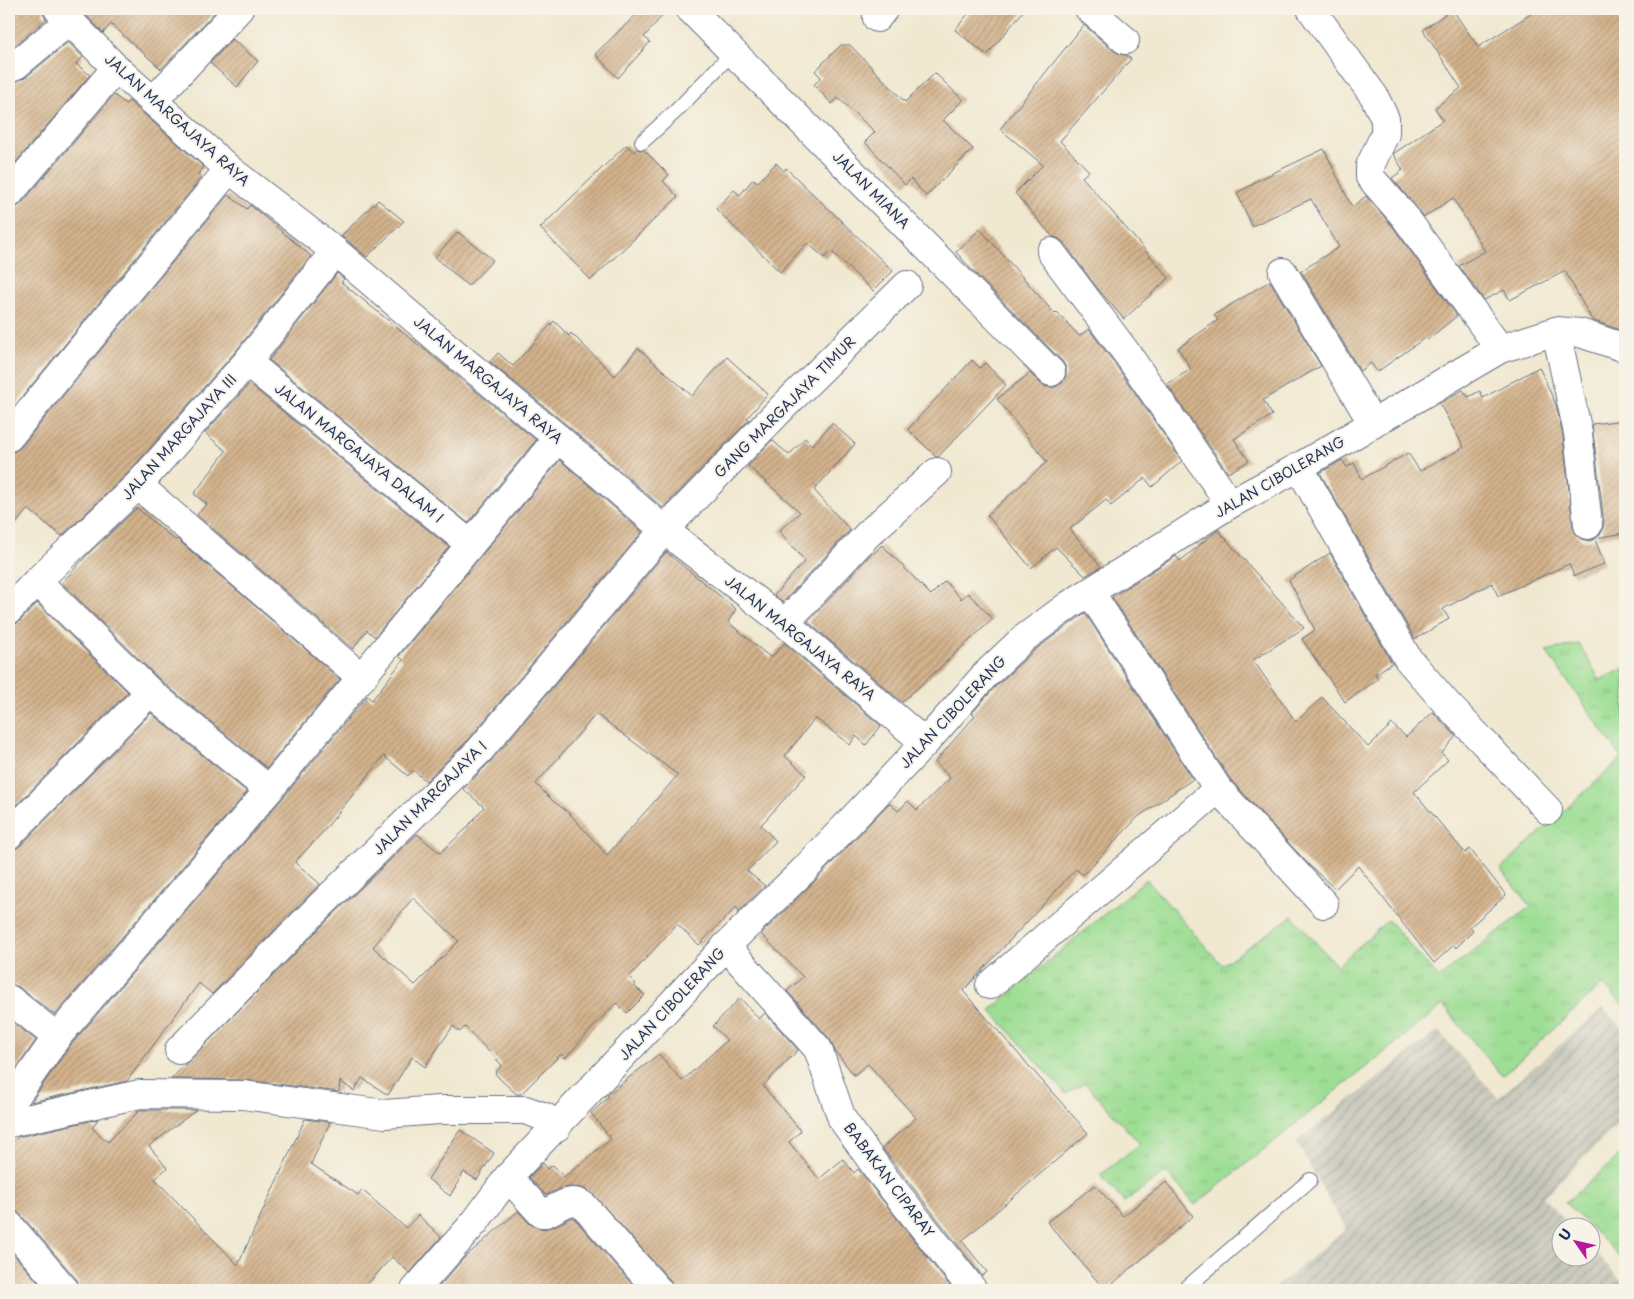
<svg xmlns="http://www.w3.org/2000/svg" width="1634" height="1299" font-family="'Playpen Sans',sans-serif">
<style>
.industrial{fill:url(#industrial-furrows)}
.grass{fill:url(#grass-tufts);stroke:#5c8679}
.building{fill:url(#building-hatch);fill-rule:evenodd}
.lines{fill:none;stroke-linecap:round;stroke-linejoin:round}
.lane-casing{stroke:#667086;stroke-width:16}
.street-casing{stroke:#667086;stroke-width:30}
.secondary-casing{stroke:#667086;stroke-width:30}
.lane{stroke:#fff;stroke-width:14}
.street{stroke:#fff;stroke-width:28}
.secondary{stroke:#fff;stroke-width:28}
.labels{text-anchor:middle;stroke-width:4;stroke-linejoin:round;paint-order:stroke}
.street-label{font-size:14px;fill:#1b2f5e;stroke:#f7f3e8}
</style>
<defs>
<pattern id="industrial-furrows" width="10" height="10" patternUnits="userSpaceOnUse" patternTransform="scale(1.25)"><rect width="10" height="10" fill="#c5c5b8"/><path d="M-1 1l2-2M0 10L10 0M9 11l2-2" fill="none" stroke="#9fa099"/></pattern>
<pattern id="grass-tufts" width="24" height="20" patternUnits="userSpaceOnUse" patternTransform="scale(1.25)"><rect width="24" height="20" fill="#9ede94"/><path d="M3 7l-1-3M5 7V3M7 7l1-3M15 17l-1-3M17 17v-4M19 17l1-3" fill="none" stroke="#88bf82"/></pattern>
<pattern id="building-hatch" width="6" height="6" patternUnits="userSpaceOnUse" patternTransform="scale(1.25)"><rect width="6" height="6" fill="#d4b38c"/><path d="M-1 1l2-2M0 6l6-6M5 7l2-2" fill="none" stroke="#ab9276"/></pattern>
</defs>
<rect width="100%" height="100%" fill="#f7f3e8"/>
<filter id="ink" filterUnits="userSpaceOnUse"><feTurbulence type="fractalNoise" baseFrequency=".02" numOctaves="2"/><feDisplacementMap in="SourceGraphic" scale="10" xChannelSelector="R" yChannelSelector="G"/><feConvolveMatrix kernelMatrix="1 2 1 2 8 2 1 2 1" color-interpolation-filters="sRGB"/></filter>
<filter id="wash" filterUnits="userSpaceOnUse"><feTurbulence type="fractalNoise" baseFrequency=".0096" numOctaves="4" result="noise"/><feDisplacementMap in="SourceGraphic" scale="20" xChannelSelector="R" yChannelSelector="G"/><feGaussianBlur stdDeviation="1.12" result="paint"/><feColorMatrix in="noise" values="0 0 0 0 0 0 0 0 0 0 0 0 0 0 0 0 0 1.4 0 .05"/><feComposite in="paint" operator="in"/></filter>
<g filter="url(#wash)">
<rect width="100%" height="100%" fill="#f0e8d0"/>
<polygon class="industrial" points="1603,1008 1625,1031 1625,1118 1543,1197 1571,1226 1562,1226 1562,1256 1592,1256 1592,1248 1625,1285 1625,1290 1272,1290 1346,1229 1296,1142 1438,1031 1498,1098"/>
<g class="grass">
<polygon points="1579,644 1600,680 1625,668 1625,1007 1603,984 1502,1076 1443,1005 1195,1205 1166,1172 1124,1202 1100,1175 1140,1144 1085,1083 1066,1094 990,1010 1146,879 1222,965 1292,916 1337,966 1388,920 1439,978 1531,906 1500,869 1622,758 1546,651"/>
<polygon points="1625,1151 1625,1262 1592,1229 1592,1226 1589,1226 1565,1203"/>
</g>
<g id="blocks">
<g class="building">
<polygon points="9,9 43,9 43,13 46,19 9,51"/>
<polygon points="80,9 218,9 161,69 111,24 103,33"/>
<polygon points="642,9 668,9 644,37 650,42 618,78 595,54"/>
<polygon points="972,9 1025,9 987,55 955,30"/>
<polygon points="1452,9 1478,47 1539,9 1625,9 1625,332 1592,320 1565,271 1510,300 1504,290 1484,300 1459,266 1485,251 1453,198 1424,217 1392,178 1403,170 1393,154 1443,120 1435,108 1461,88 1423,30"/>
<polygon points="1084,25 1115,52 1122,55 1126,55 1131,59 1060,141 1089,171 1082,177 1169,278 1124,319 1098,289 1064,243 1058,238 1053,237 1015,193 1043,165 1000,129"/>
<polygon points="232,39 258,61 237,87 210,63"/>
<polygon points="68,42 83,57 76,64 90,75 9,170 9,83 15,82 26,77"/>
<polygon points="841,45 850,45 905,102 935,73 963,100 943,120 973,149 926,196 911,179 905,185 865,142 875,132 838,98 832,104 814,85 821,77 815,71"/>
<polygon points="114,95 126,104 129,101 204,167 198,174 202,177 9,413 9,209 15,208 21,204"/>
<polygon points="626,145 634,152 637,149 644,150 669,175 663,181 678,197 591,280 540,228"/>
<polygon points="1324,149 1352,207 1366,196 1393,227 1457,316 1427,340 1425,338 1377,372 1371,363 1360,371 1301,271 1339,247 1311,199 1252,226 1237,193 1255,183 1254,182"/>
<polygon points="776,163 784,171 786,168 893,271 873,291 831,251 825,258 807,243 780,272 716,209 734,190 740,195 753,179 758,182"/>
<polygon points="228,195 247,209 250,205 311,256 235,352 127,474 62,536 28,509 9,532 9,452 15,451 21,447"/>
<polygon points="378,200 404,221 367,257 341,236"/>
<polygon points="980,229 1055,314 1057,312 1079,336 1089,329 1115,364 1182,461 1152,487 1145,478 1111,506 1106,500 1070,529 1101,567 1085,576 1056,547 1031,568 987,515 1047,462 997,399 1030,373 1040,383 1046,387 1055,387 1062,383 1066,376 1066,368 1062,361 970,268 956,252"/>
<polygon points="458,232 493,260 468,286 435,257"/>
<polygon points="337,273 344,279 341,282 536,440 468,523 269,360"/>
<polygon points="1270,281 1321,366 1263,400 1272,415 1234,439 1249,461 1228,473 1167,384 1191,369 1178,348 1218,320 1214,315"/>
<polygon points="554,321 569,336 571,333 615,376 638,348 692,396 727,357 768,394 747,418 749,420 663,508 568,426 490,362 498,353 513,366"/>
<polygon points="972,360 980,368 985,363 1006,385 938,457 936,457 908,429"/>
<polygon points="1539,367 1556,405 1563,436 1573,527 1576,535 1581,539 1589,541 1595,539 1604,564 1574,576 1569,564 1498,596 1492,583 1443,609 1449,619 1415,639 1320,473 1342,460 1347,467 1354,463 1362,479 1408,453 1420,471 1464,447 1439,403 1463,390 1468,397 1480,391 1483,398"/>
<polygon points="249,384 449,547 375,637 367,630 353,649 197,515 207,504 194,494 226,451 205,433"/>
<polygon points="1625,420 1625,533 1595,538 1602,532 1604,523 1592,424"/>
<polygon points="832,423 855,444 814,490 850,530 783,602 774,595 805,561 779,531 800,512 748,466 772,440 789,455 805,438 812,445"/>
<polygon points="560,460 642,532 469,739 426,781 413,770 408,776 384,756 322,833 295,862 320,884 212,994 199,983 127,1081 31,1102 69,1047 281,800 367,696 372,700 403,660 399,656"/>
<polygon points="137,508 175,540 177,539 340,679 267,768 160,680 62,583 87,555"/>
<polygon points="1218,530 1304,628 1253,660 1296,722 1322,697 1368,747 1392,724 1406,737 1433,712 1456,736 1442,753 1448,760 1414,792 1465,853 1470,849 1506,895 1470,927 1473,931 1456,948 1454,945 1434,963 1358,866 1335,889 1310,866 1230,779 1112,597 1176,556 1180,561"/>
<polygon points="882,545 931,595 945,581 961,599 968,593 993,619 902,702 808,622 872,553 873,554"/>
<path d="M666 552 736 609 728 622 771 658 784 643 881 726 866 745 856 736 850 745 815 718 785 756 806 775 761 825 776 841 747 871 765 886 739 911 736 907 699 945 677 924 629 977 636 984 634 986 645 995 627 1013 616 1003 565 1058 561 1054 521 1094H516L499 1078 495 1073 502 1065 465 1027 460 1032 453 1026 425 1067 412 1057 388 1095 362 1078 354 1091 340 1081 339 1092 245 1080 171 1079 329 919 417 834 440 853 465 830 484 807 463 789 492 760ZM596 714 678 775 607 855 569 813 553 801 536 784ZM413 898 459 941 415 985 373 947Z"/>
<polygon points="1330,553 1392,663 1375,674 1378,679 1345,702 1302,639 1315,630 1289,580"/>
<polygon points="37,603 128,692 9,813 9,625 14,625 20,621"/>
<polygon points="1085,613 1193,779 1138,817 1083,875 1076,869 963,991 1088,1133 962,1241 987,1272 982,1276 882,1148 916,1118 868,1064 854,1075 835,1051 830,1039 787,991 803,977 761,934 814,882 889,803 898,811 908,801 917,810 950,778 935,762 975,716 972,713 996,686 1036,649"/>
<polygon points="151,713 247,792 55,1015 19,987 9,984 9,850 14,850 20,846"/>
<polygon points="740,998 759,1019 765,1013 798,1050 763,1086 801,1131 789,1142 819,1179 843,1159 854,1173 858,1169 953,1290 673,1290 670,1280 592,1193 583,1188 569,1187 559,1189 546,1195 529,1177 543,1163 548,1169 553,1165 564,1177 611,1139 591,1113 609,1097 607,1095 659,1054 682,1081 727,1040 713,1026"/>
<polygon points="9,1019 36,1040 9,1079"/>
<polygon points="140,1110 196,1110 149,1146 167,1168 155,1179 238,1265 305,1119 330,1122 311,1164 358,1195 362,1190 406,1228 418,1215 441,1237 410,1273 392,1257 362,1290 80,1290 77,1280 21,1215 15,1210 9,1210 9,1145 18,1137 98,1119 92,1128 108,1142"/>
<polygon points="460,1130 494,1153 477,1180 464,1172 450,1196 428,1179"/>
<polygon points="1166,1182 1193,1216 1105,1290 1047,1222 1095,1185 1123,1216"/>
<polygon points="518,1211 530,1224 541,1229 553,1227 570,1218 574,1218 637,1290 436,1290 464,1258"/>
<polygon points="9,1249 45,1290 9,1290"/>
</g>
</g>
</g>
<g filter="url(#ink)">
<use href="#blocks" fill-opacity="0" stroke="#667086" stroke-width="1"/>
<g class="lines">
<defs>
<g id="lane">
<polyline points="642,142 677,110 734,51"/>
<polyline points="1184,1290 1310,1180"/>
</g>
<g id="street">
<polyline points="58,9 116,68 229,169 335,251 452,351 558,438 664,530 785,623 925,743"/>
<polyline points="690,9 1051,372"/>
<polyline points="1089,9 1125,40"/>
<polyline points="1311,9 1374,96 1385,119 1385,134 1370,166 1370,177 1405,217 1500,349"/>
<polyline points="877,18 884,9"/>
<polyline points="9,68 16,65 69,21"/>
<polyline points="153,101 239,9"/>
<polyline points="9,194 116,68"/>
<polyline points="1051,252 1128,355 1230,504"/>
<polyline points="1283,272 1373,424"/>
<polyline points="1556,331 1578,433 1588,525"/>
<polyline points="247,362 470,544"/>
<polyline points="9,437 229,169"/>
<polyline points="1299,467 1408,659 1447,704 1548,810"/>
<polyline points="138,485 362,678"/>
<polyline points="37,581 150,692 269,790"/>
<polyline points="9,610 37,581 138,485 247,362 335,251"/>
<polyline points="785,623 868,534 937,472"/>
<polyline points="1218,789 1324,904"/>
<polyline points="9,835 150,692"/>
<polyline points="726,946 818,1049 842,1119 882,1175 973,1290"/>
<polyline points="990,985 1218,789 1090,592"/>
<polyline points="9,999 57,1037"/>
<polyline points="179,1050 318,908 480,750 664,530 783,407 907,285"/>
<polyline points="9,1106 57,1037 269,790 558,438"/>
<polyline points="9,1123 140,1094 243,1095 385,1114 439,1110 525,1110 545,1117 557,1127"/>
<path d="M508 1177 541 1213H546C559 1207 571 1196 584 1206L658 1290"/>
<polyline points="9,1225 65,1290"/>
</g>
<polyline id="secondary" points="415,1290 475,1222 508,1177 726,946 803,871 925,743 985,675 1023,639 1069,605 1230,504 1299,467 1500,349 1556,331 1580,333 1625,348"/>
</defs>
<use href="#lane" class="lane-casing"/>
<use href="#street" class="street-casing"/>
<use href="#secondary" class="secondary-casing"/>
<use href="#lane" class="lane"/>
<use href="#street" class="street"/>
<use href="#secondary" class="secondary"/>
</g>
</g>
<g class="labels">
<g class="street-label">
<text transform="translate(177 120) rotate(42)" y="5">JALAN MARGAJAYA RAYA</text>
<text transform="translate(871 190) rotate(45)" y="5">JALAN MIANA</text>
<text transform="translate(488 380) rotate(40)" y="5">JALAN MARGAJAYA RAYA</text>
<text transform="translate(785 407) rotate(-45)" y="5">GANG MARGAJAYA TIMUR</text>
<text transform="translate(179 437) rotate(-48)" y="5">JALAN MARGAJAYA III</text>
<text transform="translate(359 453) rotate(39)" y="5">JALAN MARGAJAYA DALAM I</text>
<text transform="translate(1280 477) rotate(-30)" y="5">JALAN CIBOLERANG</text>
<text transform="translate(800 638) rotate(39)" y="5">JALAN MARGAJAYA RAYA</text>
<text transform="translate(953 712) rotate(-47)" y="5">JALAN CIBOLERANG</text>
<text transform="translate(430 798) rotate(-45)" y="5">JALAN MARGAJAYA I</text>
<text transform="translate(672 1004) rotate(-47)" y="5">JALAN CIBOLERANG</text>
<text transform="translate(889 1180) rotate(53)" y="5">BABAKAN CIPARAY</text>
</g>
</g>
<rect width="1634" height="1299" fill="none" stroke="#f7f3e8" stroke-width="30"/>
<g transform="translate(1576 1242) rotate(304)"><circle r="24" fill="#f7f3e8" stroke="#9fa5b1"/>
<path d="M0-4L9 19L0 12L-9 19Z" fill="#b5179e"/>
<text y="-8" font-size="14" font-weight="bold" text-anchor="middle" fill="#1b2f5e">U</text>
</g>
</svg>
